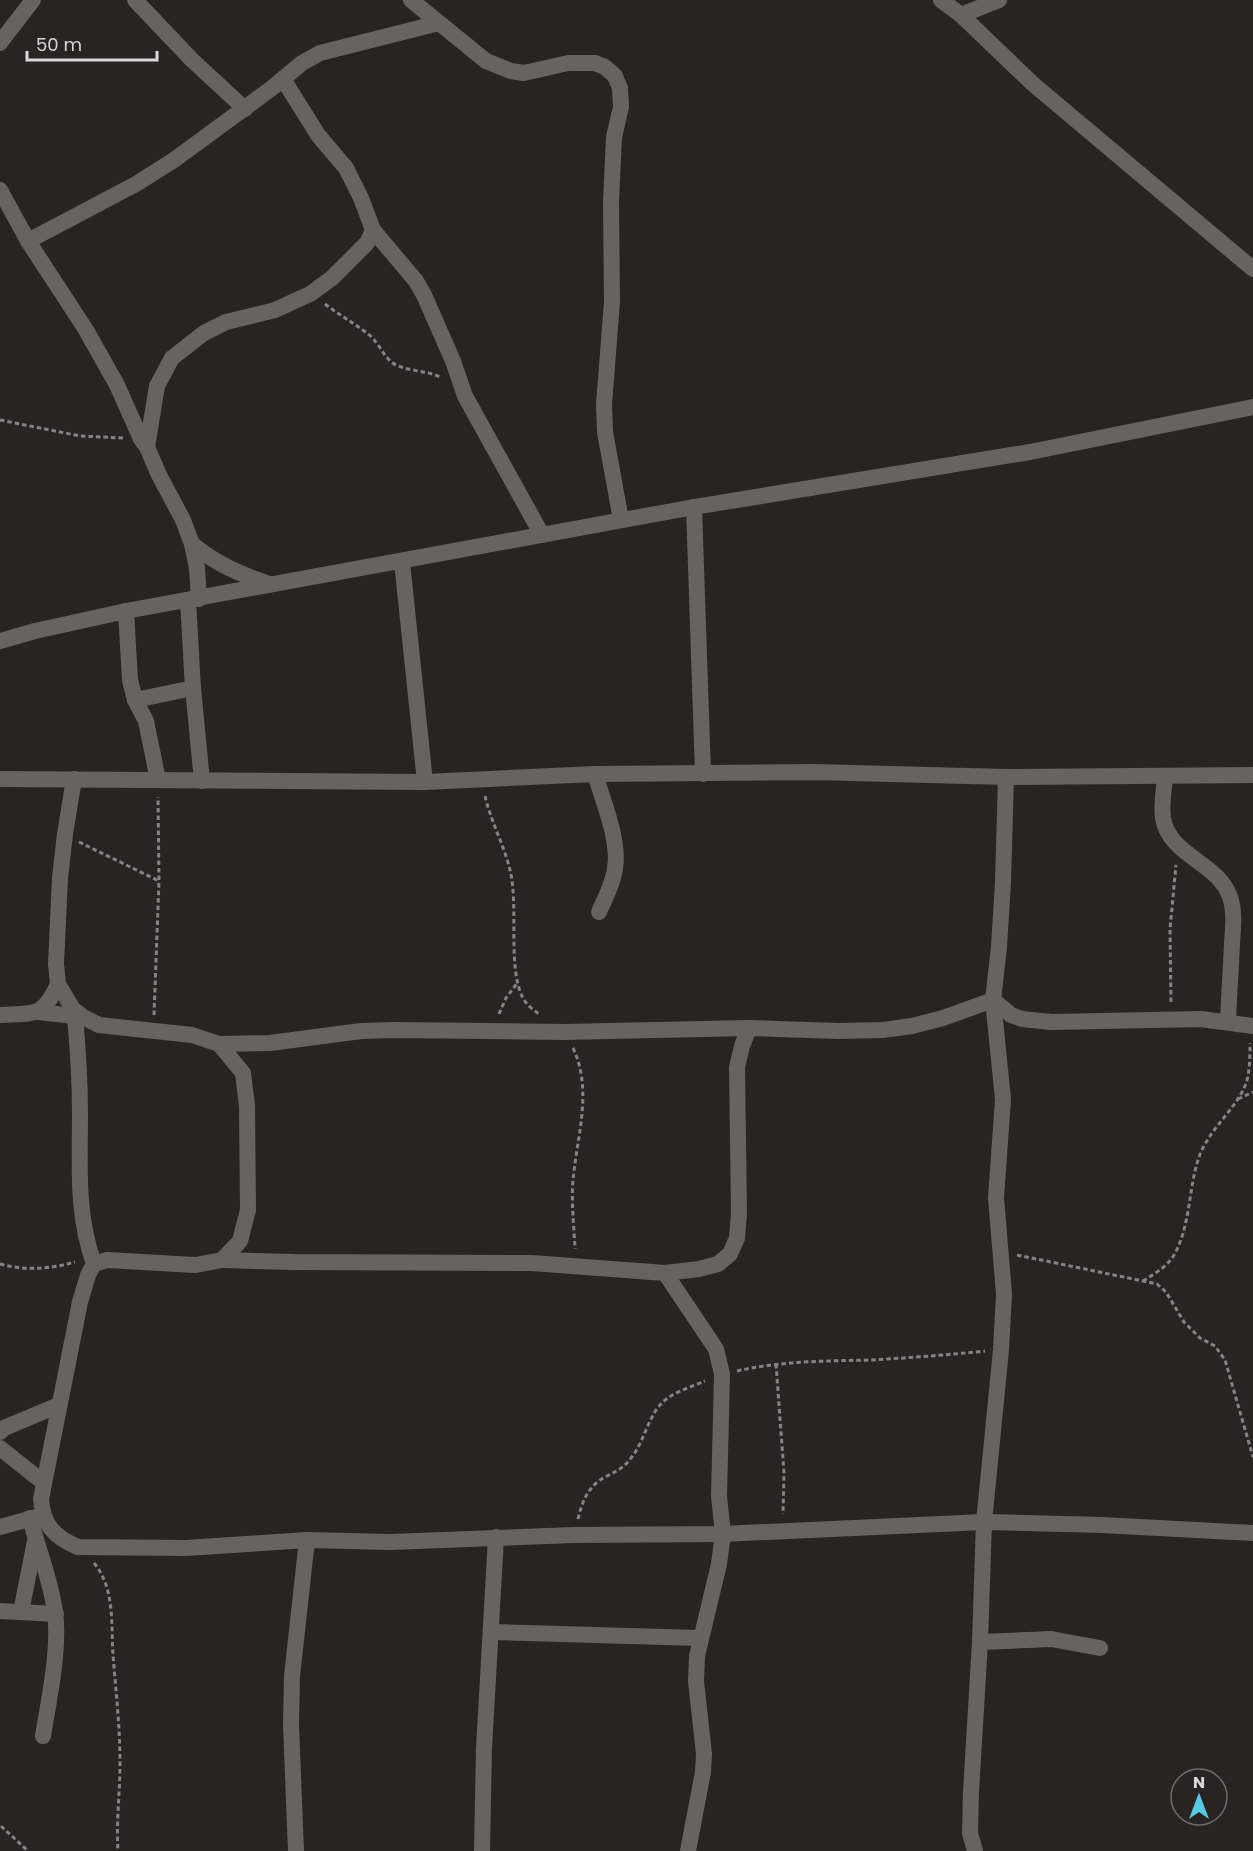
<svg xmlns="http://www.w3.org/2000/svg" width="1253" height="1851" font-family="Poppins,sans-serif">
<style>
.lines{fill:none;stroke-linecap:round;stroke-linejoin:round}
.path{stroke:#878283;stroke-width:3;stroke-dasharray:4.5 3;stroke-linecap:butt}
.minor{stroke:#696263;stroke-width:16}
</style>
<rect width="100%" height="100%" fill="#292324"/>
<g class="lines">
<g class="path">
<path d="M325 304C339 315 354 323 368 334 380 343 383 358 396 365 411 372 427 370 442 378"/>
<polyline points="0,420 80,436 123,438"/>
<path d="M485 796C491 822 504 845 510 870 519 907 507 968 523 998 526 1004 533 1010 539 1014"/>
<polyline points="79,842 159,881"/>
<polyline points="1171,1002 1170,929 1176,865"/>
<polyline points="499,1014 506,998 518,982"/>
<polyline points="154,1015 159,881 158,797"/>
<path d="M573 1048C593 1090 577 1136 573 1180 571 1202 574 1226 575 1249"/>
<polyline points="1238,1099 1253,1092"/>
<polyline points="1017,1255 1143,1281 1157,1284 1166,1292 1184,1322 1200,1338 1215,1346 1225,1360 1253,1457"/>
<path d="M0 1264C25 1271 50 1269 75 1262"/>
<path d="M1143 1281C1154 1274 1167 1267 1174 1255 1191 1225 1188 1189 1199 1157 1209 1128 1240 1106 1247 1080 1250 1068 1250 1055 1250 1043"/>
<polyline points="776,1364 784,1473 783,1514"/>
<path d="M737 1371C781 1361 826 1361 870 1360 908 1358 946 1355 985 1351"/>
<path d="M578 1519C582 1502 588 1486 605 1477 615 1472 624 1468 631 1458 644 1442 647 1420 660 1405 670 1393 691 1387 705 1381"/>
<path d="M94 1563C115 1588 111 1624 113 1655 116 1691 120 1728 120 1764 120 1793 116 1822 118 1851"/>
<polyline points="1,1826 28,1851"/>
</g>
<g class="minor">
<polyline points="135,0 192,60 245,109"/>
<polyline points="411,0 486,61 511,71 524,73 568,63 595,63 605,67 615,76 620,88 621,107 614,137 611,202 612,302 604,404 605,432 621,520"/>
<polyline points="941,0 961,15 1033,84 1253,269"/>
<polyline points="961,15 999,0"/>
<polyline points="0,43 33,0"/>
<polyline points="0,190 28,241 86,330 117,385 141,439 147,447 159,475 183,520 192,544 197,568 199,599"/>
<polyline points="373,230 416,281 424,295 453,361 465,396 542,535"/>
<polyline points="28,241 136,184 174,160 272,88 302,63 320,53 439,23"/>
<polyline points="147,447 157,386 172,358 204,333 226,322 275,310 310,294 332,278 367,243 373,230 361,198 346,168 318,135 283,79"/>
<polyline points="694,507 703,774"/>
<path d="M192 544C216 564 240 574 269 584"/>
<polyline points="402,562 425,782"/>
<polyline points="188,601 193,688 202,781"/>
<polyline points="126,611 130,680 135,700 146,721 158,780"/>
<polyline points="0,641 35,631 126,611 694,507 1030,452 1253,407"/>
<polyline points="135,700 193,688"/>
<path d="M595 774C603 801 620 841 615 869 613 884 605 898 599 912"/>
<path d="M1165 777C1164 790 1161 805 1163 818 1169 856 1218 862 1230 897 1235 911 1233 928 1232 943 1231 969 1229 995 1228 1021"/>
<polyline points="0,779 425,782 595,774 813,772 1006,777 1253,775"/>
<polyline points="74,779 65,834 60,878 56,964 58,984 73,1009 83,1017 99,1025 192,1035 219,1044 270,1043 361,1031 394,1030 563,1032 749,1028 839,1031 883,1030 912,1026 943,1018 993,1000 1011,1015 1022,1019 1051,1022 1201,1019 1253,1026"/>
<polyline points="38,1012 83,1017"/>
<path d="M0 1015C34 1013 43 1018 58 984"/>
<path d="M75 1017C78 1049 80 1081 80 1114 80 1167 76 1213 94 1264"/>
<path d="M219 1044 243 1073 247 1106 248 1210 240 1241 222 1260 195 1265 107 1260 94 1264 88 1275 80 1302 41 1499C43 1525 54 1537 78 1547L186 1548 307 1540 390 1542 573 1535 723 1534 984 1522 1102 1525 1253 1533"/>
<polyline points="222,1260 294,1262 532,1263 665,1273 699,1269 718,1264 730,1254 737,1238 739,1213 737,1067 742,1046 749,1028"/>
<polyline points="665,1273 716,1349 722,1374 719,1496 723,1534 719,1564 697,1656 696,1681 704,1754 703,1772 688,1851"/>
<polyline points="0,1432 4,1428 59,1405"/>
<polyline points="0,1448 44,1483"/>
<path d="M30 1518C38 1550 51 1580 55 1612 60 1650 49 1698 43 1736"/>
<polyline points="0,1527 40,1516"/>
<polyline points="0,1611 56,1614"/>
<polyline points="21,1612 35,1541"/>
<polyline points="491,1632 700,1638"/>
<polyline points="980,1642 1051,1639 1100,1648"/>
<polyline points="296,1851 291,1725 292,1676 307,1540"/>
<polyline points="482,1851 484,1748 496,1537"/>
<polyline points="975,1851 970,1833 971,1792 980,1642 984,1522 1001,1350 1004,1294 996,1198 1003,1099 993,1000 999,947 1003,882 1006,777"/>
</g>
</g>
<g transform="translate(1199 1797)"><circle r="28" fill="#292324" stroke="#706b6c" stroke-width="1.5"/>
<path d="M0-4.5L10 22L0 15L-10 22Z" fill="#58c9e3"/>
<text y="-9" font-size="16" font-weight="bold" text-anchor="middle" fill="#dbd6d7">N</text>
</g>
<path d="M27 51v9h130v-9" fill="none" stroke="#dbd6d7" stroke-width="3"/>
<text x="36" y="51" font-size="18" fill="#dbd6d7" stroke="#292324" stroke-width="4.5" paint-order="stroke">50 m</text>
</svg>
